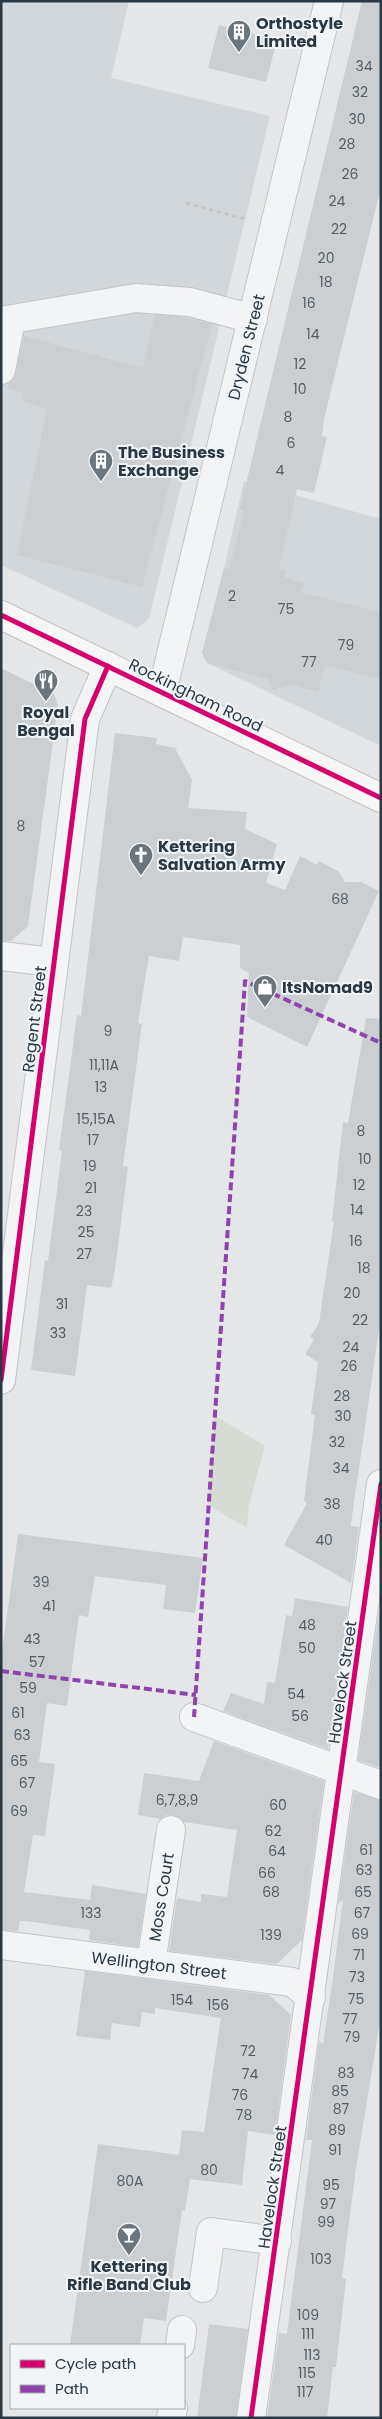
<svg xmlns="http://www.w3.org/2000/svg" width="382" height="2419" font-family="Poppins,sans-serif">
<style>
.built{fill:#d2d7db}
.green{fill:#d6dcd4}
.building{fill:#cccfd1}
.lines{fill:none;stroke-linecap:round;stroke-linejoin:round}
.minor-casing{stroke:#c2c4c6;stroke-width:30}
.major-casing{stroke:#c0c3c6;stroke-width:30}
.path{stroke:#c3c6c8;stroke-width:3;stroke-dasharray:4 4;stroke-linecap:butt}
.minor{stroke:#f3f4f5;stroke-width:28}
.major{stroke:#f7f7f7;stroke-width:28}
.quiet{stroke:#8e44ad;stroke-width:4;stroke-dasharray:8 4;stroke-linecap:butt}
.cycleway-casing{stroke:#f1f5f8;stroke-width:8}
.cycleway{stroke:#d6006c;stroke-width:5}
.labels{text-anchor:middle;stroke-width:4;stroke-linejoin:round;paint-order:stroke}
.number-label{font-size:14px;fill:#535e67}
.poi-label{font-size:16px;font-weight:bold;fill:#2a3843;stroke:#f1f5f8;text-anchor:start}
.street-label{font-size:16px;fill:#2a3843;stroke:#f1f5f8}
</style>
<rect width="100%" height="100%" fill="#e4e6e8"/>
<g class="built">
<polygon points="1,1 129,1 111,78 270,116 149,619 137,628 1,565"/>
<polygon points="244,481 381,519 381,746 207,663 202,653 224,568"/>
</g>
<polygon class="green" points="214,1415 265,1446 249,1505 247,1528 208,1505"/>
<g class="building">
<polygon points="362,1 381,1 381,187 324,419 322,436 327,437 314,493 297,489 279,569 286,571 284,577 304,583 301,592 381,612 381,679 325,665 318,692 293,685 272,690 268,679 207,663 202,653 224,568 229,570 244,510 240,509"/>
<polygon points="219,25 277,40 266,82 208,68"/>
<polygon points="155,315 181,317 212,324 142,587 17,555 47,409 22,401 24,393 7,388 16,373 24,336 143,368"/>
<polygon points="1,668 54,694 58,705 28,926 11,941 1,941"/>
<polygon points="115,733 157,738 156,744 175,748 192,780 188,808 247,812 245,829 277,844 266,883 285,890 300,856 317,865 319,861 338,871 345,882 361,882 379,891 307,1047 247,1017 249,973 240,968 240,945 183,937 179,961 149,956 138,1023 142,1024 123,1166 128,1167 115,1270 111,1288 87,1285 75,1376 31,1370 45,1260 48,1261 62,1151 59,1150 77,1015 81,1016"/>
<polygon points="366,1018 381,1019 381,1316 351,1523 351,1526 359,1527 351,1583 284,1545 307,1503 304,1501 315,1415 311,1414 318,1362 305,1354 314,1340 310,1337 319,1323 334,1221 332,1221 343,1122 348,1123"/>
<polygon points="18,1534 203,1558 195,1613 163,1609 166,1585 95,1576 88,1617 79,1615 67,1706 47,1703 39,1762 55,1764 45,1836 33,1835 24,1892 90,1900 92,1885 146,1894 138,1947 89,1940 90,1930 26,1921 20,1921 18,1931 1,1930 1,1659"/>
<polygon points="295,1598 348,1607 328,1749 223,1711 231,1693 264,1704 267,1682 275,1683 286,1615 292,1616"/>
<polygon points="379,1612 381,1612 381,1768 358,1760"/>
<polygon points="214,1741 324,1781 302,1940 277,1964 169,1951 177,1898 201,1902 201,1894 227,1897 237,1830 184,1822 174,1815 166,1815 161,1819 138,1815 144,1773 199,1781"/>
<polygon points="354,1792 381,1800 381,2015 356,2168 342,2278 346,2279 336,2367 333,2367 327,2418 267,2418 279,2333 287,2334 312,2140 306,2140 319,2041 323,2044 332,1985 343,1899 338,1904"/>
<polygon points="85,1971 269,1995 291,2015 275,2135 248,2131 242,2185 190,2179 185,2211 182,2210 166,2321 144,2318 140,2345 70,2345 98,2144 179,2155 182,2130 204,2132 221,2018 155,2008 155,2014 142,2012 140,2027 112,2023 110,2040 76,2036"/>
<polygon points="209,2324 248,2329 236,2418 197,2418"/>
</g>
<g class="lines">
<defs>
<g id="minor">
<polyline points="1,321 136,298 190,302 253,319"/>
<polyline points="1,370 11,320"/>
<polyline points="162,692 329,1"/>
<polyline points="1,956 53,962"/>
<polyline points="1,1380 85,719 108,666"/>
<polyline points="194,1717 381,1785"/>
<polyline points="1,1945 292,1982 311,1997"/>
<polyline points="151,1964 171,1830"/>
<polyline points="203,2288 211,2232 277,2241"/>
<polyline points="180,2345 182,2330"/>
<polyline points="171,2418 173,2408"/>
<polyline points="251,2418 381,1484"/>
</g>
<polyline id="major" points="1,615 381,798"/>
</defs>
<use href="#minor" class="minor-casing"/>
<use href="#major" class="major-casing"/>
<polyline class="path" points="186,203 245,219"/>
<use href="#minor" class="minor"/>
<use href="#major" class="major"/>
<g class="quiet">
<polyline points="1,1671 196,1695"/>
<polyline points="194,1717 245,981 381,1043"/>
</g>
<defs>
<g id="cycleway">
<polyline points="1,615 381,798"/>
<polyline points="1,1380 85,719 108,666"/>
<polyline points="251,2418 381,1484"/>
</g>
</defs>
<use href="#cycleway" class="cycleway-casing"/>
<use href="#cycleway" class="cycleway"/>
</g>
<defs>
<symbol id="building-pin" viewBox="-11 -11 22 30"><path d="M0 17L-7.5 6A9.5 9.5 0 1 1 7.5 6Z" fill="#6b757d" stroke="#f1f5f8"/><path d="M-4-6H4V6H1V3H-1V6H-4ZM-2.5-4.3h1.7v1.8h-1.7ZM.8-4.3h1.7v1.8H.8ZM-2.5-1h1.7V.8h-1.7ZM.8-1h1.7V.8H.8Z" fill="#fff"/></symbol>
<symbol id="restaurant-pin" viewBox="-11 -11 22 30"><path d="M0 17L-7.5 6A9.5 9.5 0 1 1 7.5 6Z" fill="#6b757d" stroke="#f1f5f8"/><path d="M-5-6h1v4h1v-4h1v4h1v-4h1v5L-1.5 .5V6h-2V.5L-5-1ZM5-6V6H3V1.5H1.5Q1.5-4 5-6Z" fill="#fff"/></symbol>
<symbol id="church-pin" viewBox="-11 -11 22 30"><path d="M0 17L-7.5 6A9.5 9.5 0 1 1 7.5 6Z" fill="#6b757d" stroke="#f1f5f8"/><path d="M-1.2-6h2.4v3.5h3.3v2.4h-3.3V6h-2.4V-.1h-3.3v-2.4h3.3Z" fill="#fff"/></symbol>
<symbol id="shop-pin" viewBox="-11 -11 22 30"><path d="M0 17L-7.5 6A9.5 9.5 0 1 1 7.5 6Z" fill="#6b757d" stroke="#f1f5f8"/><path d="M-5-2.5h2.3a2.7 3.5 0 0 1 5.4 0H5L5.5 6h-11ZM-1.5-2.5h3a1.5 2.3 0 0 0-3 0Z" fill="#fff"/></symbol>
<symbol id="bar-pin" viewBox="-11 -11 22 30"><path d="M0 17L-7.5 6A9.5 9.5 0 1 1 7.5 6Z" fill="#6b757d" stroke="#f1f5f8"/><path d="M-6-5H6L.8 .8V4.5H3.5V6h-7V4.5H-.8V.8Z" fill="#fff"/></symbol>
</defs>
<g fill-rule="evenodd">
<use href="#building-pin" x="225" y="18" width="28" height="38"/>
<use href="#building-pin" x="87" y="447" width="28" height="38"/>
<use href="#restaurant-pin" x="32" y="667" width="28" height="38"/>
<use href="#church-pin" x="127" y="841" width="28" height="38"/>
<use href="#shop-pin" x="251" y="973" width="28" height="38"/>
<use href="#bar-pin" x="115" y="2221" width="28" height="38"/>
</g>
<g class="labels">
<g class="number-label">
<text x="364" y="71">34</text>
<text x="360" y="97">32</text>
<text x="357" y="124">30</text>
<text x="347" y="149">28</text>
<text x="350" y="179">26</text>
<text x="337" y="206">24</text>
<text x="339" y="234">22</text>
<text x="326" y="263">20</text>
<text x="326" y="287">18</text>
<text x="309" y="308">16</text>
<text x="313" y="339">14</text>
<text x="300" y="369">12</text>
<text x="300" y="394">10</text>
<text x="288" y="422">8</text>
<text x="291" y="448">6</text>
<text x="280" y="475">4</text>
<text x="232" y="601">2</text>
<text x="286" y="614">75</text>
<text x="346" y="650">79</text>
<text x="309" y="667">77</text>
<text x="21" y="831">8</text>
<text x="340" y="904">68</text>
<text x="108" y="1036">9</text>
<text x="104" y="1070">11,11A</text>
<text x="101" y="1092">13</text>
<text x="96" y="1124">15,15A</text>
<text x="361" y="1136">8</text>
<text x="93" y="1145">17</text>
<text x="365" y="1164">10</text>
<text x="90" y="1171">19</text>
<text x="359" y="1190">12</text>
<text x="91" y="1193">21</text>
<text x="357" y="1215">14</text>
<text x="84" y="1216">23</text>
<text x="86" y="1237">25</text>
<text x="356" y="1246">16</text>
<text x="84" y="1259">27</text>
<text x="364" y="1273">18</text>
<text x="352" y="1298">20</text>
<text x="62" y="1309">31</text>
<text x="360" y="1325">22</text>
<text x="58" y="1338">33</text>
<text x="351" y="1352">24</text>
<text x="349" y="1371">26</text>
<text x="342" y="1401">28</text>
<text x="343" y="1421">30</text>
<text x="337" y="1447">32</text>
<text x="341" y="1473">34</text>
<text x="332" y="1509">38</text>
<text x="324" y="1545">40</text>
<text x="41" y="1587">39</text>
<text x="49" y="1611">41</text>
<text x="307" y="1630">48</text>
<text x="32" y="1644">43</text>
<text x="307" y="1653">50</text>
<text x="37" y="1667">57</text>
<text x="28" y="1693">59</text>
<text x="296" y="1699">54</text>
<text x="18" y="1718">61</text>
<text x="300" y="1721">56</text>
<text x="22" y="1740">63</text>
<text x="19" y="1766">65</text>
<text x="27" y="1788">67</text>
<text x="177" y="1805">6,7,8,9</text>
<text x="278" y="1810">60</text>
<text x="19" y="1816">69</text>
<text x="273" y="1836">62</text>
<text x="366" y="1855">61</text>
<text x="277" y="1856">64</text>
<text x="364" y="1875">63</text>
<text x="267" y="1878">66</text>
<text x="271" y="1897">68</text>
<text x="363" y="1897">65</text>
<text x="91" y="1918">133</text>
<text x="362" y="1918">67</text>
<text x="360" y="1939">69</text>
<text x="271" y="1940">139</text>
<text x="359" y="1960">71</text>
<text x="357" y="1982">73</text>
<text x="356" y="2004">75</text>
<text x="182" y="2005">154</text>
<text x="218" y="2010">156</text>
<text x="350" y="2024">77</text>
<text x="352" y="2042">79</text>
<text x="248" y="2056">72</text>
<text x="346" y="2078">83</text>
<text x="250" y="2079">74</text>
<text x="340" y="2096">85</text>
<text x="240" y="2100">76</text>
<text x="341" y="2114">87</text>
<text x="244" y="2120">78</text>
<text x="337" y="2135">89</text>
<text x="335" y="2155">91</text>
<text x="209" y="2175">80</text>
<text x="130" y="2186">80A</text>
<text x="331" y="2190">95</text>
<text x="328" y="2209">97</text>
<text x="326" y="2227">99</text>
<text x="321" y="2264">103</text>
<text x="308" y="2320">109</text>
<text x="308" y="2339">111</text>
<text x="312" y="2360">113</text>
<text x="307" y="2378">115</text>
<text x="305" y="2397">117</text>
</g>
<g class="poi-label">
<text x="256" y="29">Orthostyle<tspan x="256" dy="18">Limited</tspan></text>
<text x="118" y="458">The Business<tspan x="118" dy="18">Exchange</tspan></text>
<text x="46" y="718" text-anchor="middle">Royal<tspan x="46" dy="18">Bengal</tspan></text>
<text x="158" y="852">Kettering<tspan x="158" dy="18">Salvation Army</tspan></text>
<text x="282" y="993">ItsNomad9</text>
<text x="129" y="2272" text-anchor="middle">Kettering<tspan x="129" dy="18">Rifle Band Club</tspan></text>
</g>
<g class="street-label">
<text transform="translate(246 347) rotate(-76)" y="6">Dryden Street</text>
<text transform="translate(196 695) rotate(26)" y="6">Rockingham Road</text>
<text transform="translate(34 1019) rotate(-83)" y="6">Regent Street</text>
<text transform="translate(342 1682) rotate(-82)" y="6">Havelock Street</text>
<text transform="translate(161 1897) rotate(-81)" y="6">Moss Court</text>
<text transform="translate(159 1965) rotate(7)" y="6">Wellington Street</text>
<text transform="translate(272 2187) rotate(-82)" y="6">Havelock Street</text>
</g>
</g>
<rect width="382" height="2419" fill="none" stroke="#2a3843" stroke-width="5"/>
<rect x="10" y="2344" width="175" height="65" fill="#f1f5f8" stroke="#a1a9b0"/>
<rect x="20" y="2360" width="25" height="8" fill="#d6006c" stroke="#a1a9b0"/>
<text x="55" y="2369" font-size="15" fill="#2a3843">Cycle path</text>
<rect x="20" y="2385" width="25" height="8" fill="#8e44ad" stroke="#a1a9b0"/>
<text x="55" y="2394" font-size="15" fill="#2a3843">Path</text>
</svg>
